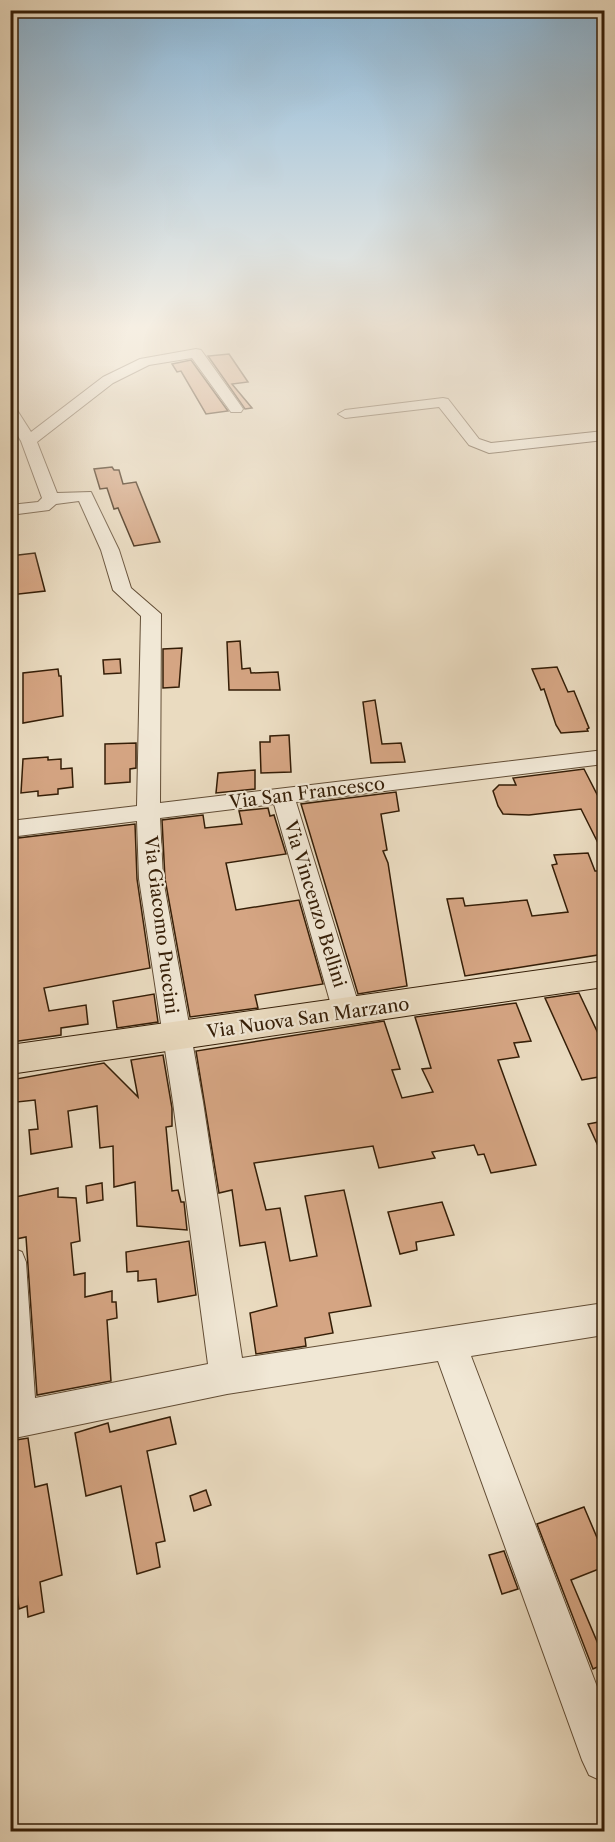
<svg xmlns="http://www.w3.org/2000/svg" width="615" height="1842" font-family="'Libre Caslon Text',serif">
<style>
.building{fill:#d5a583;stroke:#351e07;stroke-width:1.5}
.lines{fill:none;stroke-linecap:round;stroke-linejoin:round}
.minor-casing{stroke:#624d35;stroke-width:2}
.major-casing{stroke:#351e07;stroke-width:2}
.minor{fill:#f1e8d6;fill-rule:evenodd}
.major{fill:#eadbc0;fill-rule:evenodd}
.labels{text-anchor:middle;stroke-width:4.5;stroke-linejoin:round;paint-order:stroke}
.street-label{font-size:18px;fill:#351e07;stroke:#f1e8d6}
</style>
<rect width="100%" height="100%" fill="#eadbc0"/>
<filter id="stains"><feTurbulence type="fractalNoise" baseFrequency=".00333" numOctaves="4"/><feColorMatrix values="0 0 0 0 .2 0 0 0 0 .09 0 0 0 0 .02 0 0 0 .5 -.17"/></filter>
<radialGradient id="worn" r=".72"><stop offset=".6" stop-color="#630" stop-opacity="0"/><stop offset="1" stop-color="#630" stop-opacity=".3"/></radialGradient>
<g class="building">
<polygon points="229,354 248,382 232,384 252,408 245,409 208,356"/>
<polygon points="191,360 228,411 206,414 181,371 177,372 172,364"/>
<polygon points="112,467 114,470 119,470 123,484 136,482 160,542 134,546 118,508 114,509 107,488 100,489 94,469"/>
<polygon points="35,553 45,591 10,595 10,556"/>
<polygon points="240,641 242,669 250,668 251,673 278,672 280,690 229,690 227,642"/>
<polygon points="182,648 179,687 163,688 163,649"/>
<polygon points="120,659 121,673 104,674 103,660"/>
<polygon points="557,667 568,692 574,691 589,728 587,729 588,731 561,733 556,725 544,689 541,690 532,669"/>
<polygon points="58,669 59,676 61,676 63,716 23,723 23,673"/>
<polygon points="375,700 382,744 401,743 405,762 371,763 363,702"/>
<polygon points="289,735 291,772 261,773 260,742 270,742 270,736"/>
<polygon points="136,743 136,768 130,769 130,782 105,784 105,744"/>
<polygon points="48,757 48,760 61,759 61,769 72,768 73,787 58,789 58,794 38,796 38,791 21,793 23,759"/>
<polygon points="584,769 604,808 604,855 581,809 529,815 503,814 498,806 493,791 499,785 516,785 513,778"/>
<polygon points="255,770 255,789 216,793 218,773"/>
<polygon points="396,792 399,811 381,814 387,850 383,851 388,863 407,986 358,994 301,804"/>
<polygon points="268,808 270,816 274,815 286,854 226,863 236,910 299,900 323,984 255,995 258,1008 190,1017 165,879 162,820 203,815 205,828 242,824 239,811"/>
<polygon points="135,824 137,879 150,968 44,988 49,1011 86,1005 88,1024 61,1028 61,1035 12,1042 10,839"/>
<polygon points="588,853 595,871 600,871 604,882 604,954 465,976 447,899 463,898 465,906 527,900 532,916 568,912 552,865 557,864 554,855"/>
<polygon points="579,993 604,1046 604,1076 582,1080 545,998"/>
<polygon points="154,994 158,1022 117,1028 113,1001"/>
<polygon points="516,1003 531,1041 514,1043 519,1057 498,1060 536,1165 491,1173 484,1154 478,1155 474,1145 432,1152 435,1158 379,1168 373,1146 254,1163 266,1210 280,1208 290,1261 317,1256 305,1196 344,1190 371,1306 329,1313 333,1333 305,1338 306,1346 256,1354 250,1313 277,1306 265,1242 240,1246 232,1190 219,1193 196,1051 384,1021 400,1069 392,1070 402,1098 433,1092 422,1069 431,1068 415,1017"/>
<polygon points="163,1055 172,1108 172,1126 166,1127 172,1191 178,1190 181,1202 184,1202 187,1230 137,1226 135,1182 114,1187 113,1146 100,1148 97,1106 68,1111 72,1147 31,1154 29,1130 38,1129 35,1100 17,1102 16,1079 104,1063 138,1097 131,1060"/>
<polygon points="604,1121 604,1159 588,1124"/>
<polygon points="102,1183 103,1200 87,1203 86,1186"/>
<polygon points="58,1188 58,1197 76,1198 80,1241 71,1243 74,1275 85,1273 85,1297 112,1291 112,1302 116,1302 117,1318 107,1320 111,1381 37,1395 26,1237 16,1239 15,1197"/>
<polygon points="442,1202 454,1235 416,1242 417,1250 400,1254 388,1212"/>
<polygon points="189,1241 196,1295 158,1302 156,1279 138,1281 138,1271 127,1272 126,1252"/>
<polygon points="170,1417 176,1444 147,1451 165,1541 156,1543 160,1567 137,1574 121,1486 86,1496 75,1433 108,1423 110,1432"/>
<polygon points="28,1438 35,1487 47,1484 62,1575 40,1582 44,1612 28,1617 27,1606 19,1609 14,1568 10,1569 10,1441"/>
<polygon points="206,1490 211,1505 194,1511 190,1496"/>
<polygon points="584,1507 604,1554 604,1567 571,1580 604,1658 604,1664 593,1669 537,1524"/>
<polygon points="504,1551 518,1589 502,1594 489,1555"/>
</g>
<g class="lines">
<defs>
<g id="minor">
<polygon points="196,349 201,350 241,406 243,409 241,412 231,412 192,358 149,365 113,383 37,442 57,493 91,492 119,550 131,588 161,614 160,803 604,750 604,764 296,802 361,1012 357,1019 347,1022 337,1019 333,1012 274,804 160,818 163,879 203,1102 242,1358 604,1303 604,1335 471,1356 604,1705 604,1782 589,1775 582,1760 438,1361 227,1394 10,1439 10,1247 22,1252 26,1262 35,1398 208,1364 173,1102 139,879 137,821 10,837 10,821 137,806 141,616 113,590 101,550 79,501 56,504 49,510 10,515 10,505 38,502 42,498 21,441 10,423 10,406 15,407 31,432 103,377 140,359"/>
<polygon points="443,398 448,399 479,439 491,443 604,431 604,440 489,453 469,445 439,407 345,418 338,414 345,410"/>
</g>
<polygon id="major" points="604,961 604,987 10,1074 10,1045"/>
</defs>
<use href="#minor" class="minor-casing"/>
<use href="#major" class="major-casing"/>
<use href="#minor" class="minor"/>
<use href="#major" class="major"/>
</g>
<linearGradient id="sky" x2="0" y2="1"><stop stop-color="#8ab6d7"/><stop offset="0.56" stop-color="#f6efe3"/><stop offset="1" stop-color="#f6efe3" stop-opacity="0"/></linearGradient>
<rect width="615" height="584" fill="url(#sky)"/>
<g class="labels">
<g class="street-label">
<text transform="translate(307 793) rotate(-7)" y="6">Via San Francesco</text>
<text transform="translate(315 904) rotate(73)" y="6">Via Vincenzo Bellini</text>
<text transform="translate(161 925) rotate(83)" y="6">Via Giacomo Puccini</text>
<text transform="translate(308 1018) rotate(-8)" y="6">Via Nuova San Marzano</text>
</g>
</g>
<rect width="615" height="1842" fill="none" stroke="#eadbc0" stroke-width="36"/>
<rect x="12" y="12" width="591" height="1818" fill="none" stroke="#351e07" stroke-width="3"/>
<rect x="18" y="18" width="579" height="1806" fill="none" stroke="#351e07" stroke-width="1.5"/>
<rect width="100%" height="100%" filter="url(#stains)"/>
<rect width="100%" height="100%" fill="url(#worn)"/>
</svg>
